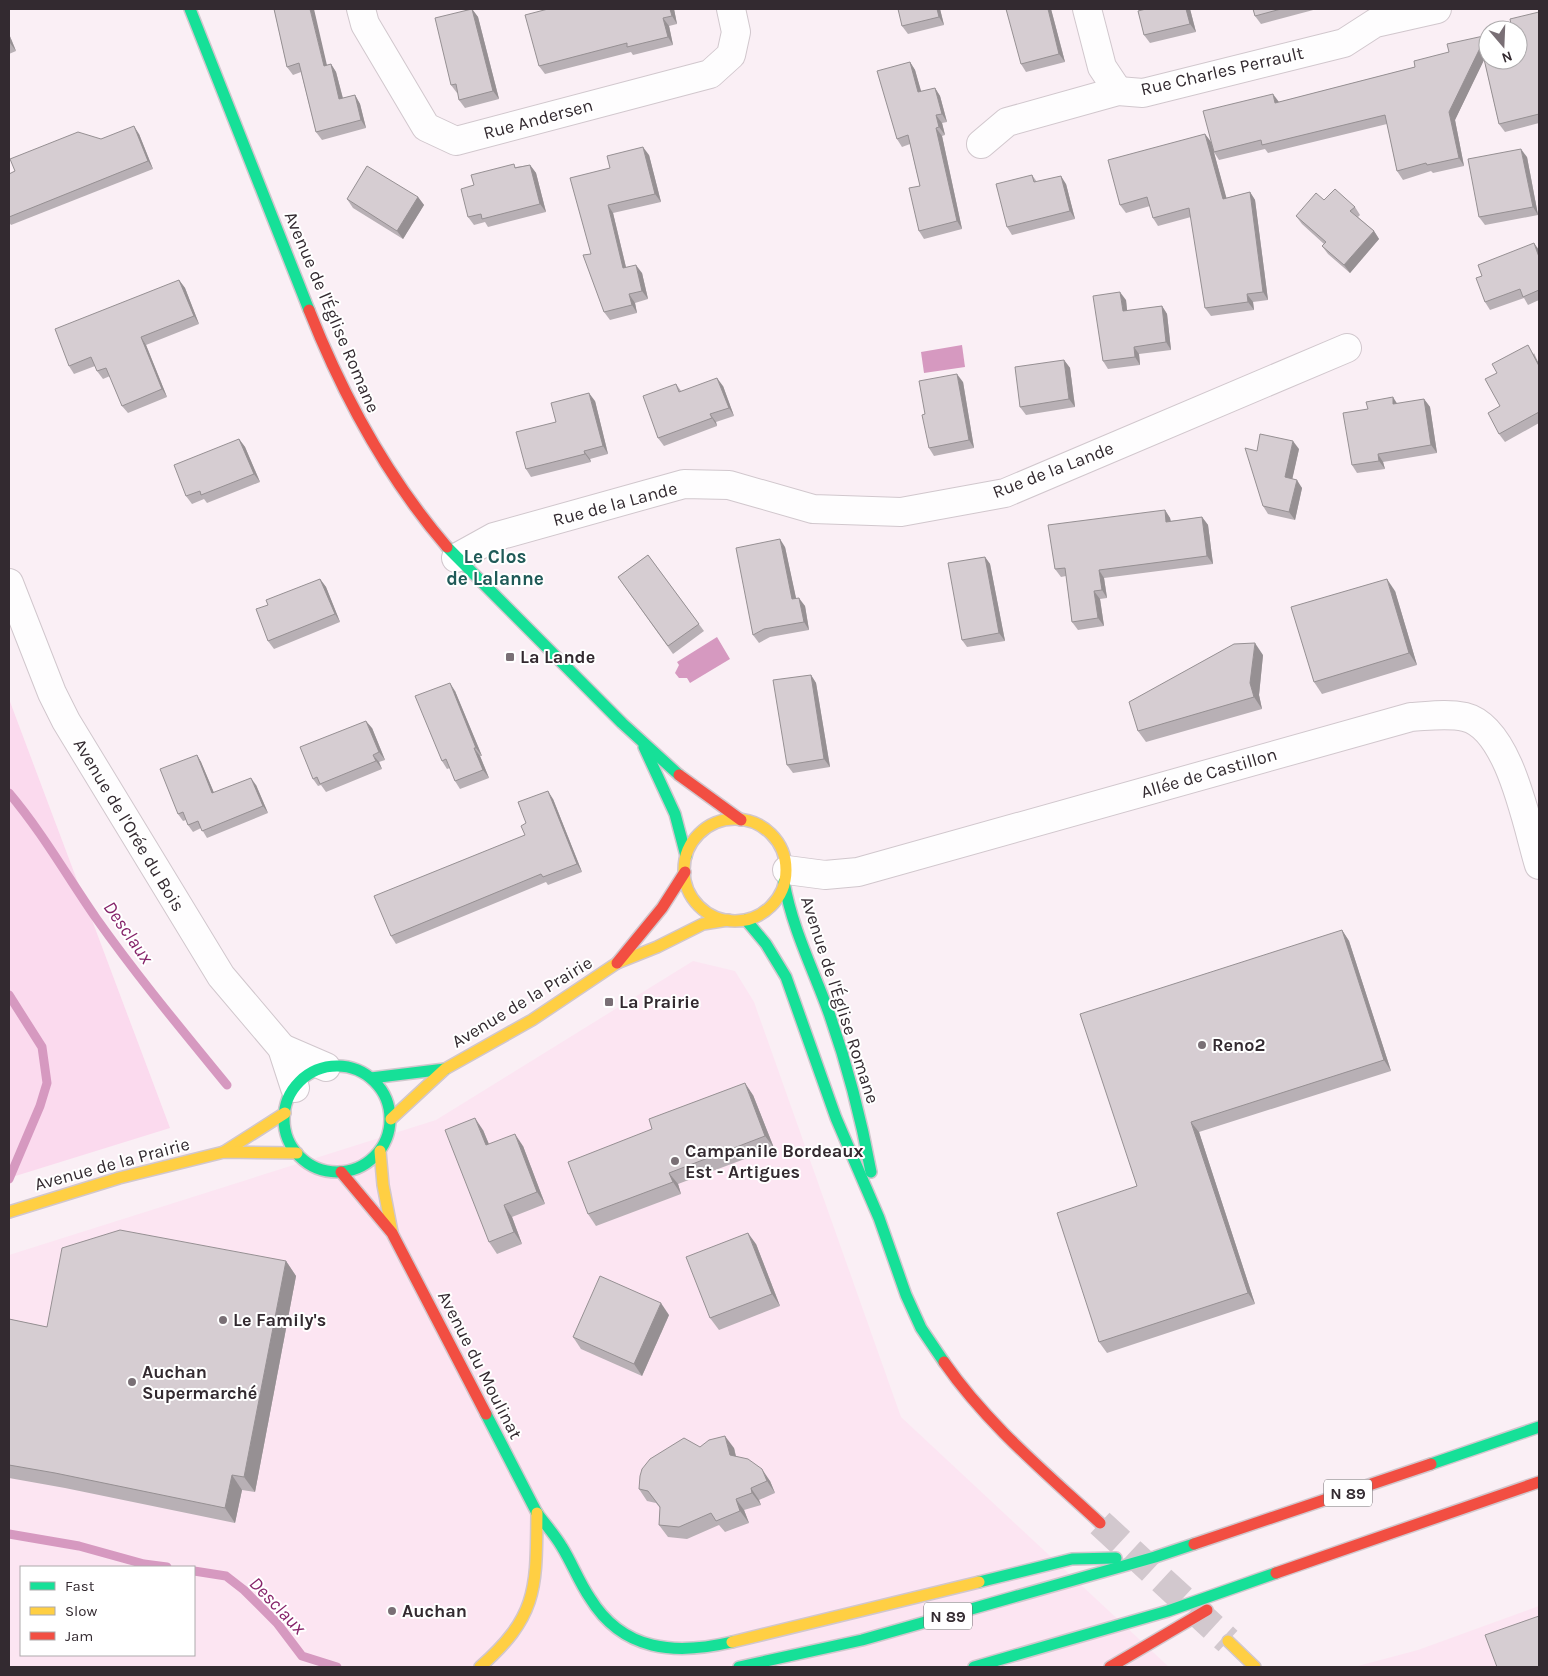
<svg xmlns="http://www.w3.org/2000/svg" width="1548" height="1676" font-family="Karla,sans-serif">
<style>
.built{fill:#fce5f2;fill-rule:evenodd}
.green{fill:#fbdaee}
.water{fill:#d699c0}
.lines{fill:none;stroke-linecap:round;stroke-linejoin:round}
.stream{stroke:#d699c0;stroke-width:9}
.secondary-tunnel{stroke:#d2c8ce;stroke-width:28;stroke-dasharray:28 14;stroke-linecap:butt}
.street-casing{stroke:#d1c7cd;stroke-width:30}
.fast-casing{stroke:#d1c7cd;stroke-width:14}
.slow-casing{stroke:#d1c7cd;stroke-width:14}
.jam-casing{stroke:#d1c7cd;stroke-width:14}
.street{stroke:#fefdfe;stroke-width:28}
.fast{stroke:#16e098;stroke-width:11}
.slow{stroke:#ffcf43;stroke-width:11}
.jam{stroke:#f24e42;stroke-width:11}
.wall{fill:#b8b0b5}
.shaded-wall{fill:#969093}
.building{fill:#d6cdd2;stroke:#969093}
.poi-dot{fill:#796f75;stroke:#fff;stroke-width:2}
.labels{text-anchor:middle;stroke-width:4;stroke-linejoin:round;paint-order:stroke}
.shield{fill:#fff;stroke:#706a6e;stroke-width:1}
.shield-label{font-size:16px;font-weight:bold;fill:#332a30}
.street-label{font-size:18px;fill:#332a30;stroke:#fff}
.poi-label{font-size:18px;font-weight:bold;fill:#332a30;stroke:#fff;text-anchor:start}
.neighbourhood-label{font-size:19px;font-weight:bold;fill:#205a58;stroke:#fff}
.water-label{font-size:19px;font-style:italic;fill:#86246a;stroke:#fff}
</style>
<rect width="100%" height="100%" fill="#faeff5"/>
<g class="built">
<path d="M693 961 735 971 754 1002 901 1417 1169 1667H9V1255L436 1120ZM21 1567H194V1655H21Z"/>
<polygon points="1539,1606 1539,1667 1354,1667 1418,1650"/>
</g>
<polygon class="green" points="9,699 170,1128 9,1178"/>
<g class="water">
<polygon points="962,345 965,367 924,373 921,352"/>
<polygon points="717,637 730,659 690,683 687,678 679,678 675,673 679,665 677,662"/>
</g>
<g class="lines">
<g class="stream">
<path d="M9 793C42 832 67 876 96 918 137 976 182 1030 227 1085"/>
<polyline points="9,995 42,1047 47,1083 40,1106 9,1179"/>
<polyline points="9,1534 79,1546 144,1564 167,1567"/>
<polyline points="194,1571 226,1576 244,1590 277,1623 302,1656 337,1667"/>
</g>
<polyline class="secondary-tunnel" points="1100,1523 1228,1641"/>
<defs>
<g id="street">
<polyline points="361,9 365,24 426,127 456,141 710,74 731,55 736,32 731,9"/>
<polyline points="1087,9 1102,67 1118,91"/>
<polyline points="981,144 1007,122 1118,91 1143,93 1344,43 1375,23 1437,9"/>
<polyline points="456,558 494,537 684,484 729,485 813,509 901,512 1005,493 1347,348"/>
<polyline points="9,583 52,693 66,721 221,976 282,1048 295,1088"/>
<path d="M787 870 825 875 858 872 1411 717C1429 716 1447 713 1465 717 1510 728 1527 826 1539 865"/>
<polyline points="282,1048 326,1067"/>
</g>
<g id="fast">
<polyline points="190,9 309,310"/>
<polyline points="447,547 622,723 679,775"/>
<polyline points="644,747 675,814 686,856"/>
<path d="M784 882C792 928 813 969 829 1013 847 1064 861 1118 871 1172"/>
<polyline points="746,920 766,944 786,977 836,1118 879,1218 906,1295 921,1328 944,1362"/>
<circle cx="337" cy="1119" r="53"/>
<polyline points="371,1078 445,1069"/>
<polyline points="486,1414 537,1513"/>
<polyline points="1431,1464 1539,1427"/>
<path d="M537 1513C545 1524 555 1535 562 1547 572 1563 579 1582 590 1598 623 1652 676 1655 732 1642"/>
<polyline points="979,1582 1072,1559 1116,1558"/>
<polyline points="739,1667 862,1640 1155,1557 1194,1544"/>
<polyline points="974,1667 1168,1611 1276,1573"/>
</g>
<g id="slow">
<circle cx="735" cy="870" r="51"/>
<polyline points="391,1119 445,1069 532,1020 617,963 657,947 703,924 728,920"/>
<polyline points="380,1151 383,1185 392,1232"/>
<polyline points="224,1152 285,1113"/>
<polyline points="9,1212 119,1178 224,1152 297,1153"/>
<polyline points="1228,1641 1255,1667"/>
<polyline points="732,1642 979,1582"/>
<path d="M480 1667C539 1615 536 1587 537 1513"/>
</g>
<g id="jam">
<path d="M309 310C343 396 386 476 447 547"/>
<polyline points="679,775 741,820"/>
<polyline points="617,963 662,908 685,872"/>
<polyline points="341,1172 392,1233 486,1414"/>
<path d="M944 1362C987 1424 1045 1472 1100 1523"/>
<polyline points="1194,1544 1431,1464"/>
<polyline points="1276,1573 1539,1482"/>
<polyline points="1110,1667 1207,1610"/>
</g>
</defs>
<use href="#street" class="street-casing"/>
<use href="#fast" class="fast-casing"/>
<use href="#slow" class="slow-casing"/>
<use href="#jam" class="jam-casing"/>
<use href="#street" class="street"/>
<use href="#fast" class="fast"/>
<use href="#slow" class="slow"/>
<use href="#jam" class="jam"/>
</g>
<g class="wall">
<polygon points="274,9 327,65 331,64 336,72 343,98 355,95 360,104 366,128 322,140 316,132 301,72 293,75 287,67"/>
<polygon points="472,9 478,17 499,99 465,108 459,100 458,93 457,93 451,85"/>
<polygon points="548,9 674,9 677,24 669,26 673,45 633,55 631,52 545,74 539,66"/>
<polygon points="940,9 944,25 908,34 902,26"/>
<polygon points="1051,9 1065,62 1026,72 1021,64"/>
<polygon points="1146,9 1190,9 1196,32 1150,43 1144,35"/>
<polygon points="1253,9 1317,9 1261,24 1255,16"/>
<polygon points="1539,12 1539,123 1505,132 1499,124 1484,59 1455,120 1464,166 1433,173 1431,171 1403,180 1397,171 1387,124 1268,153 1265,149 1219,160 1214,152 1226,198 1250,192 1255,200 1268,300 1253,302 1254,310 1211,316 1205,308 1191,217 1158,226 1153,218 1150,206 1126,213 1120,205 1205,134 1211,142 1279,102 1415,67 1449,52 1512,29"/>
<polygon points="9,34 16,51 9,54"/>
<polygon points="910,62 915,70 921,92 935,88 940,96 947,122 942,123 945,135 942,136 962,229 924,239 919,231 920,186 910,144 902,147 897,139"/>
<polygon points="139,134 153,169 11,225 9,222 9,174 101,139"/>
<polygon points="649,155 661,202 613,213 626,267 642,273 648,299 635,303 637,313 610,320 604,312 591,254 610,168"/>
<polygon points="1527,157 1538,215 1485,225 1479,217"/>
<polygon points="530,165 536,173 546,212 488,227 485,222 474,225 468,217 474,185 516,167"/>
<polygon points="1032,175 1037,182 1066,184 1075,219 1012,235 1007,227"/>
<polygon points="418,197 424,205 403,239 353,208 347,199"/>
<polygon points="1324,200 1355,207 1360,215 1358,217 1374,231 1379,239 1350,273 1328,254 1322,246 1324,244 1302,224 1296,216"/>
<polygon points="1539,250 1539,300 1528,305 1524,298 1490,310 1485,302 1482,276"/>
<polygon points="179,280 185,288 199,324 146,345 167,397 128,413 122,406 110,376 103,379 97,371 95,366 74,374 69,366"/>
<polygon points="1126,300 1127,311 1162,306 1167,314 1171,350 1139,354 1140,365 1108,369 1103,361"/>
<polygon points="1534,353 1539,364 1539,423 1505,442 1499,434 1500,406"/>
<polygon points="1064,360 1070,368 1075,407 1026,415 1020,407"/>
<polygon points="963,382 974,448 934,456 929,448 925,414"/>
<polygon points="676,384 681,391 723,386 734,416 716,422 717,426 664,446 658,438"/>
<polygon points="1424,399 1430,407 1437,453 1383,462 1385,469 1357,473 1352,465 1397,404"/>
<polygon points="595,401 608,454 590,459 591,462 531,477 526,469 556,422"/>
<polygon points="239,439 245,447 260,482 207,503 204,499 192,504 186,496"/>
<polygon points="1299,449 1292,479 1302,488 1295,520 1268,514 1263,506 1257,451"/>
<polygon points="1165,510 1170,518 1171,521 1202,517 1208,525 1213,564 1104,578 1107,598 1100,599 1104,626 1078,630 1072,622 1066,576 1061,577 1055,569"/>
<polygon points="785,547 796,599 805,606 809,630 770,637 759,643 753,635"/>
<polygon points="648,555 704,631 673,654 618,577"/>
<polygon points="985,557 990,564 1005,641 967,647 962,640"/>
<polygon points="320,579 326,587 340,622 274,649 268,641 268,605"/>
<polygon points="1395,591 1417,665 1322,694 1314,682"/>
<polygon points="1263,655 1259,695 1262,709 1146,742 1138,731"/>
<polygon points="811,675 816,683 830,767 793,773 787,765"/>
<polygon points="455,691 482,756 480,756 489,778 460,789 455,781 450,768 447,769 442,761"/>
<polygon points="372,728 385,760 379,762 382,769 326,792 321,785 318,786 313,779"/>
<polygon points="197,755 201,762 214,793 256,785 268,813 207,838 201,828 193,832 188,825 186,820 183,821 178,814"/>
<polygon points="553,799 582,872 548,885 546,882 396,944 391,936 525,835 526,823"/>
<polygon points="1342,930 1349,941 1391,1071 1199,1132 1255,1304 1107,1353 1099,1342 1137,1186"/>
<polygon points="753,1095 774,1148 678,1184 681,1194 596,1226 588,1214"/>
<polygon points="483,1130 489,1144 523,1146 545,1204 512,1217 522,1244 497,1254 489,1242"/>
<polygon points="756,1244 780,1306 719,1330 710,1318"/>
<polygon points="286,1261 296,1276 255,1492 242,1490 235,1523 65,1488 9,1478 9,1319 47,1327"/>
<polygon points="669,1315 642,1376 581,1349 573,1337"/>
<polygon points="700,1447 734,1448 736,1456 770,1481 775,1493 759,1500 761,1505 744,1510 749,1523 725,1532 719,1525 687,1539 668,1537 659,1525 660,1508 656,1503 647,1501 639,1489"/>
</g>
<g class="shaded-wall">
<polygon points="310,9 314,9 329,74 324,66"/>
<polygon points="472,9 478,17 499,99 493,91"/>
<polygon points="670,9 674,9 677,24 672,16"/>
<polygon points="937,9 940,9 944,25 939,17"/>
<polygon points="1048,9 1051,9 1065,62 1059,54"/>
<polygon points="1186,9 1190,9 1196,32 1190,24"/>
<polygon points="663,18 669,26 673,45 668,37"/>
<polygon points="9,34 16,51 10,43 9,40"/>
<polygon points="1481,46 1487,54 1455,120 1464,166 1459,158 1449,112"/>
<polygon points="910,62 915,70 924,101 918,92"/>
<polygon points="331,64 336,72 345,107 339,99"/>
<polygon points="935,88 940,96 947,122 942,114"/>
<polygon points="1273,94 1279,102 1275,103"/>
<polygon points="355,95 360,104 366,128 361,120"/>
<polygon points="936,115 942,123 945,135 939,127"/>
<polygon points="134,126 139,134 153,169 148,161"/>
<polygon points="936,128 942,136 962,229 957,221"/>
<polygon points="1205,134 1211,142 1229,207 1223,199"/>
<polygon points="643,147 649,155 661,202 655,194"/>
<polygon points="1521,149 1527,157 1538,215 1533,207"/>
<polygon points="530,165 536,173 546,212 540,204"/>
<polygon points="1061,176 1066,184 1075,219 1070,211"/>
<polygon points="1250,192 1255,200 1268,300 1263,292"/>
<polygon points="418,197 424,205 403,239 397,231"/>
<polygon points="608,205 613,213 628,276 623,268"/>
<polygon points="1374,231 1379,239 1350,273 1344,265"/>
<polygon points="1534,243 1539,250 1539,257"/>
<polygon points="636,265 642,273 648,299 642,291"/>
<polygon points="179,280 185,288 199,324 194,316"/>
<polygon points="1120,292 1126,300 1128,319 1123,311"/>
<polygon points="629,294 635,303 637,313 632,305"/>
<polygon points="1247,294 1253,302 1254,310 1248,302"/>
<polygon points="1162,306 1167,314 1171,350 1166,342"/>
<polygon points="141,337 146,345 167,397 162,389"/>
<polygon points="1528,345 1539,364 1539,366"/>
<polygon points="1134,347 1139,354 1140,365 1135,357"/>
<polygon points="1064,360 1070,368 1075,407 1069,399"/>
<polygon points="957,374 963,382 974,448 969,440"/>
<polygon points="717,378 723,386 734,416 729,408"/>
<polygon points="589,393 595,401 608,454 603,446"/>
<polygon points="1393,397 1398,405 1393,404"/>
<polygon points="1424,399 1430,407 1437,453 1431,445"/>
<polygon points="710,414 716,422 717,426 712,418"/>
<polygon points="239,439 245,447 260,482 254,474"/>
<polygon points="1293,441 1299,449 1291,485 1285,477"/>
<polygon points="584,451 590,459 591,462 585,454"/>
<polygon points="1378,454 1383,462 1385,469 1379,461"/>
<polygon points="1297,480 1302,488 1295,520 1289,512"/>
<polygon points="1165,510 1170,518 1172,530 1166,522"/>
<polygon points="1202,517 1208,525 1213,564 1207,556"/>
<polygon points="780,539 785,547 798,607 792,599"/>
<polygon points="985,557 990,564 1005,641 999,633"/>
<polygon points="1099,570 1104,578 1107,598 1102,590"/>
<polygon points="320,579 326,587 340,622 335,614"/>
<polygon points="1387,579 1395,591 1417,665 1409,653"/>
<polygon points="1094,591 1100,599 1104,626 1098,618"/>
<polygon points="799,598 805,606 809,630 804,622"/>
<polygon points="1255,643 1263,655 1259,695 1262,709 1254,697 1250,683"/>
<polygon points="811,675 816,683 830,767 824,759"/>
<polygon points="450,683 455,691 482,756 476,748"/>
<polygon points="366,721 372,728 385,760 379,752"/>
<polygon points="474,748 480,756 489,778 483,770"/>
<polygon points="197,755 201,762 217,800 212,793"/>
<polygon points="373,755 379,762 382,769 376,761"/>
<polygon points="251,778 256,785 268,813 263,806"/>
<polygon points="548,791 553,799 582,872 577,864"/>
<polygon points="1342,930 1349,941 1391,1071 1384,1060"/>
<polygon points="745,1083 753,1095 774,1148 765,1136"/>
<polygon points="475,1118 483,1130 494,1157 486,1145"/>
<polygon points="1191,1122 1199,1132 1255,1304 1248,1293"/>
<polygon points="515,1134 523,1146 545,1204 537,1192"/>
<polygon points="669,1173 678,1184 681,1194 673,1182"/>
<polygon points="504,1205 512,1217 522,1244 514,1232"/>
<polygon points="748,1233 756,1244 780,1306 772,1294"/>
<polygon points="286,1261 296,1276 255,1492 244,1477"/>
<polygon points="661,1303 669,1315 642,1376 634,1364"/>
<polygon points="725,1436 734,1448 738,1467 730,1455"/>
<polygon points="762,1469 770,1481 775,1493 767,1481"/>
<polygon points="232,1475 242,1490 235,1523 225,1508"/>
<polygon points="751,1488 759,1500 761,1505 752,1493"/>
<polygon points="736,1499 744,1510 749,1523 740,1511"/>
</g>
<g class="building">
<polygon points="274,9 310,9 324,66 331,64 339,99 355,95 361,120 316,132 299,63 287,67"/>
<polygon points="472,9 493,91 459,100 456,84 451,85 435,18"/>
<polygon points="548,9 670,9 672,16 663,18 668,37 627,47 627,43 539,66 525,15"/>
<polygon points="898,9 937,9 939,17 902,26"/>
<polygon points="1006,9 1048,9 1059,54 1021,64"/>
<polygon points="1146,9 1186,9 1190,24 1144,35 1138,11"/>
<polygon points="1253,9 1281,9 1255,16"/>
<polygon points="1539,12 1539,114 1499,124 1481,46 1449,112 1459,158 1427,165 1426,163 1397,171 1385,115 1262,145 1261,140 1214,152 1203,111 1273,94 1275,103 1415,67 1414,61 1449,52 1447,44 1488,35 1488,60 1518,60 1518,30 1508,30 1512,29 1510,19"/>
<polygon points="910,62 918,92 935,88 942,114 936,115 939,127 936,128 957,221 919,231 909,188 920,186 908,135 897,139 877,71"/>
<polygon points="134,126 148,161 9,217 9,174 15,171 10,159 78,132 101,139"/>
<polygon points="1205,134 1223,199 1250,192 1263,292 1247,294 1248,302 1205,308 1189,208 1153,218 1147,197 1120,205 1108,160"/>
<polygon points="643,147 655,194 608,205 623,268 636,265 642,291 629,294 632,305 604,312 583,255 591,254 570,178 610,168 607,156"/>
<polygon points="1521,149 1533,207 1479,217 1468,159"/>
<polygon points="514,164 515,168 530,165 540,204 482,219 481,214 468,217 461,189 474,185 471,175"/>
<polygon points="367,166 418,197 397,231 347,199"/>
<polygon points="1032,175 1034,182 1061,176 1070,211 1007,227 996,184"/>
<polygon points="1335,189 1355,207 1350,211 1374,231 1344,265 1322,246 1326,242 1296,216 1316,193 1324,200"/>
<polygon points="1534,243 1539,257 1539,290 1523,297 1520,289 1485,302 1476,278 1482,276 1478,265"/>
<polygon points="179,280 194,316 141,337 162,389 122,406 106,368 97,371 91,357 69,366 55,329"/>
<polygon points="1120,292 1123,311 1162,306 1166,342 1134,347 1135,357 1103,361 1093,296"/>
<polygon points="1528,345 1539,366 1539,412 1499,434 1488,413 1500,406 1485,379 1497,373 1492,364"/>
<polygon points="1064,360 1069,399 1020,407 1015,367"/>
<polygon points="957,374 969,440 929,448 922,415 925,414 919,381"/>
<polygon points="717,378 729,408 710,414 712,418 658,438 643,396 676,384 679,392"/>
<polygon points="589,393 603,446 584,451 585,454 526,469 516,432 556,422 551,403"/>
<polygon points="1393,397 1393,404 1424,399 1431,445 1378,454 1379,461 1352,465 1343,413 1368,409 1366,402"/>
<polygon points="1260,434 1293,441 1285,477 1297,480 1289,512 1263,506 1245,448 1257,451"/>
<polygon points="239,439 254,474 201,495 200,491 186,496 174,465"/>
<polygon points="1165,510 1166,522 1202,517 1207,556 1099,570 1102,590 1094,591 1098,618 1072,622 1065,568 1055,569 1048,525"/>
<polygon points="780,539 792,599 799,598 804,622 764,629 753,635 736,548"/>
<polygon points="648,555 699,624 668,646 618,577"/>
<polygon points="985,557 999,633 962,640 948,563"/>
<polygon points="320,579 335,614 268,641 256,609 268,605 266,600"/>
<polygon points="1387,579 1409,653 1314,682 1291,607"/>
<polygon points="1255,643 1250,683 1254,697 1138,731 1129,702 1234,644"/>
<polygon points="811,675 824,759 787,765 773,680"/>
<polygon points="450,683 476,748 474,748 483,770 455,781 446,759 442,761 415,696"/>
<polygon points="366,721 379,752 373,755 376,761 320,784 317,777 313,779 300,747"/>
<polygon points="197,755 212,793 251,778 263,806 202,831 198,821 188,825 183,812 178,814 160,769"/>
<polygon points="548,791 577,864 543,877 541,874 391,936 374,896 525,835 521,826 526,823 518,802"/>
<polygon points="1342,930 1384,1060 1191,1122 1248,1293 1099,1342 1057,1213 1137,1186 1080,1014"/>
<polygon points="745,1083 765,1136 669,1173 673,1182 588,1214 568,1162 652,1129 649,1119"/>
<polygon points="475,1118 486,1145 515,1134 537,1192 504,1205 514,1232 489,1242 445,1130"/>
<polygon points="120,1230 286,1261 244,1477 232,1475 225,1508 55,1473 9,1465 9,1319 47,1327 62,1248"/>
<polygon points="748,1233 772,1294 710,1318 686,1257"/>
<polygon points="600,1276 661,1303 634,1364 573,1337"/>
<polygon points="725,1436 730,1455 748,1459 762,1469 767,1481 751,1488 752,1493 736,1499 740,1511 716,1521 711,1513 679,1527 659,1525 660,1507 648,1491 639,1489 640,1476 642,1469 650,1459 684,1438 700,1447 709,1440"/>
<polygon points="1539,1616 1539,1667 1497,1667 1485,1635"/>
</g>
<g class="poi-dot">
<rect x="505" y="652" width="10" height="10" rx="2.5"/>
<rect x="604" y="997" width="10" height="10" rx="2.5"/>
<circle cx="1202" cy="1045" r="5"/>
<circle cx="675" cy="1161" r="5"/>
<circle cx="223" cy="1320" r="5"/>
<circle cx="132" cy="1382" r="5"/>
<circle cx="392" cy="1611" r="5"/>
</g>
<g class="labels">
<g class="shield">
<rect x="1324" y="1479.5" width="48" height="27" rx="4"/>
<rect x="924" y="1602.5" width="48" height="27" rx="4"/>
</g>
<g class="shield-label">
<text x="1348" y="1499">N 89</text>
<text x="948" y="1622">N 89</text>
</g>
<g class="street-label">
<text transform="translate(1222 71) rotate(-13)" y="6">Rue Charles Perrault</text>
<text transform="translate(538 119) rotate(-15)" y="6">Rue Andersen</text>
<text transform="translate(332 312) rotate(67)" y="6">Avenue de l'Église Romane</text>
<text transform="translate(1053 470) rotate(-21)" y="6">Rue de la Lande</text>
<text transform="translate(615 504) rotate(-15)" y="6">Rue de la Lande</text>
<text transform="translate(1209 773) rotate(-16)" y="6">Allée de Castillon</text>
<text transform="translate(129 825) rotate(59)" y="6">Avenue de l'Orée du Bois</text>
<text transform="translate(840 1000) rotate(72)" y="6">Avenue de l'Église Romane</text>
<text transform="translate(522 1002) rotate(-31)" y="6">Avenue de la Prairie</text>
<text transform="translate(112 1164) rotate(-15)" y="6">Avenue de la Prairie</text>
<text transform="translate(480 1365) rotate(63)" y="6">Avenue du Moulinat</text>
</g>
<g class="poi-label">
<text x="520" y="663">La Lande</text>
<text x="619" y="1008">La Prairie</text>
<text x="1212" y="1051">Reno2</text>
<text x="685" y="1157">Campanile Bordeaux<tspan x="685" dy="21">Est - Artigues</tspan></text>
<text x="233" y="1326">Le Family's</text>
<text x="142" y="1378">Auchan<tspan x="142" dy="21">Supermarché</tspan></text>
<text x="402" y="1617">Auchan</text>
</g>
<g class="neighbourhood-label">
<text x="495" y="563">Le Clos<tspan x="495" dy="22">de Lalanne</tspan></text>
</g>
<g class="water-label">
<text transform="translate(129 932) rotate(55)" y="7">Desclaux</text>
<text transform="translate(278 1605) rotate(46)" y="7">Desclaux</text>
</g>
</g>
<rect width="1548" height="1676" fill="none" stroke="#332a30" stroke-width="20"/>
<rect x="20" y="1566" width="175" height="90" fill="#ffffff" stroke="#adaaac"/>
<rect x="30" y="1582" width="25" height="8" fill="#16e098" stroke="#adaaac"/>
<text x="65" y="1591" font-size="15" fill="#332a30">Fast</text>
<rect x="30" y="1607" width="25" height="8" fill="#ffcf43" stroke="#adaaac"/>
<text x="65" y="1616" font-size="15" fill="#332a30">Slow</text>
<rect x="30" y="1632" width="25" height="8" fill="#f24e42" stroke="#adaaac"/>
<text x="65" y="1641" font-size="15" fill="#332a30">Jam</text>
<g transform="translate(1503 45) rotate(161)"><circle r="24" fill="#ffffff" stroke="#adaaac"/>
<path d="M0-4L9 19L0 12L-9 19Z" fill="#796f75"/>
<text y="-8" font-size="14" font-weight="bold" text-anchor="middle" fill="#332a30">N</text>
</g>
</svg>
